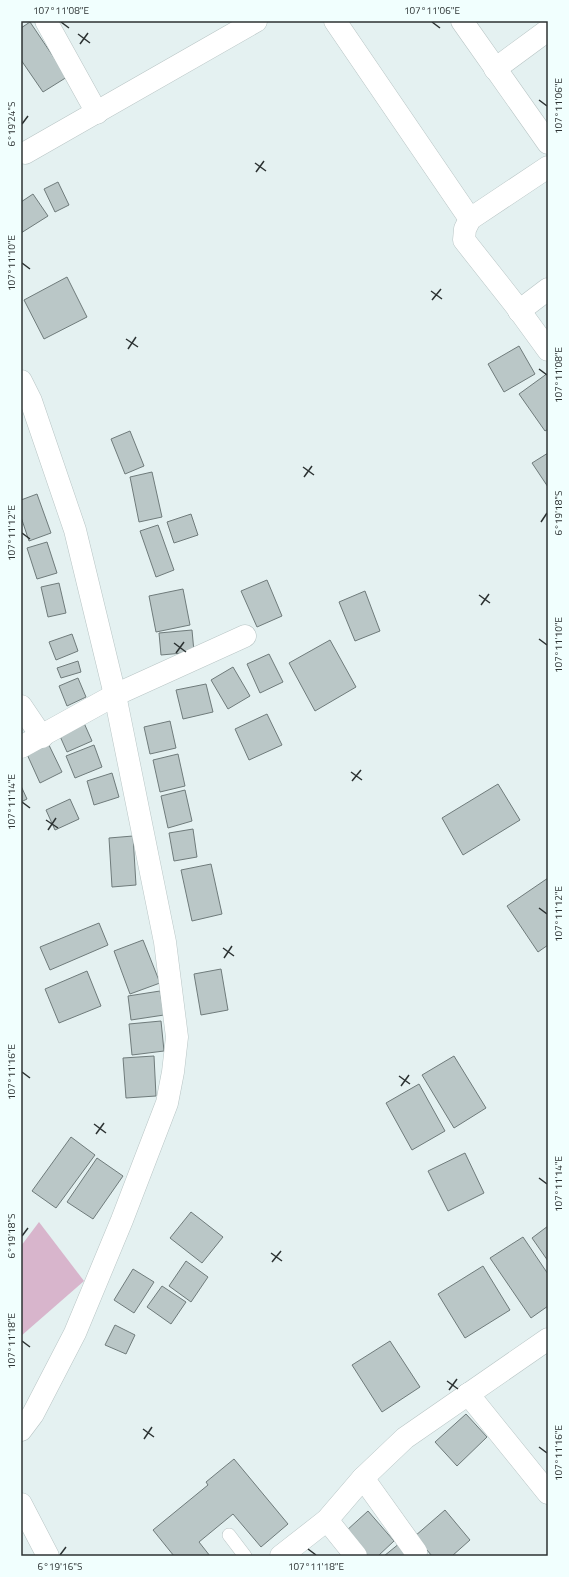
<svg xmlns="http://www.w3.org/2000/svg" width="569" height="1577" font-family="'Titillium Web',sans-serif">
<style>
.green{fill:#d8b5cc}
.building{fill:#bac7c7;stroke:#6f7b7b}
.lines{fill:none;stroke-linecap:round;stroke-linejoin:round}
.lane-casing{stroke:#b8c5c5;stroke-width:14}
.street-casing{stroke:#b8c5c5;stroke-width:23}
.lane{stroke:#fff;stroke-width:13}
.street{stroke:#fff;stroke-width:22}
.ticks{fill:none;stroke:#2c3232;stroke-width:1.5}
.neatline{fill:none;stroke:#2c3232;stroke-width:1.5}
.ticks-label{font-size:10px;text-anchor:middle;fill:#2c3232}
</style>
<rect width="100%" height="100%" fill="#e4f1f1"/>
<polygon class="green" points="39,1222 84,1281 21,1336 21,1246"/>
<g class="building">
<polygon points="30,22 67,77 43,92 21,60 21,28"/>
<polygon points="58,182 69,205 55,212 44,189"/>
<polygon points="33,194 48,216 21,233 21,202"/>
<polygon points="67,277 87,317 44,339 24,300"/>
<polygon points="519,346 535,374 504,392 488,364"/>
<polygon points="548,373 548,429 545,431 519,394"/>
<polygon points="130,431 144,466 125,474 111,439"/>
<polygon points="548,453 548,487 532,463"/>
<polygon points="152,472 162,517 139,522 130,477"/>
<polygon points="37,494 51,533 29,541 21,517 21,500"/>
<polygon points="191,514 198,535 174,543 167,522"/>
<polygon points="158,525 174,570 156,577 140,531"/>
<polygon points="47,542 57,573 37,579 27,548"/>
<polygon points="267,580 282,616 257,627 241,591"/>
<polygon points="59,583 66,613 48,617 41,587"/>
<polygon points="183,589 190,625 156,632 149,596"/>
<polygon points="365,591 380,631 355,641 339,602"/>
<polygon points="192,630 194,652 161,655 159,633"/>
<polygon points="72,634 78,651 56,660 49,642"/>
<polygon points="330,640 356,687 315,711 289,663"/>
<polygon points="269,654 283,682 260,693 247,664"/>
<polygon points="78,661 81,672 61,678 57,668"/>
<polygon points="233,667 250,696 228,709 211,680"/>
<polygon points="78,678 86,697 67,706 59,686"/>
<polygon points="206,684 213,712 183,719 176,690"/>
<polygon points="267,714 282,745 249,760 235,729"/>
<polygon points="170,721 176,748 150,754 144,727"/>
<polygon points="84,723 92,741 67,752 59,734"/>
<polygon points="47,741 62,772 40,783 26,752"/>
<polygon points="94,745 102,767 75,778 66,756"/>
<polygon points="178,754 185,786 160,792 153,760"/>
<polygon points="112,773 119,797 94,805 87,781"/>
<polygon points="498,784 520,820 463,855 442,818"/>
<polygon points="21,786 27,799 21,802"/>
<polygon points="185,790 192,821 168,828 161,796"/>
<polygon points="70,799 79,819 55,830 46,810"/>
<polygon points="193,829 197,857 174,861 169,833"/>
<polygon points="133,836 136,885 112,887 109,838"/>
<polygon points="211,864 222,914 192,921 181,870"/>
<polygon points="548,878 548,945 538,952 507,906"/>
<polygon points="99,923 108,945 50,970 40,947"/>
<polygon points="143,940 160,983 130,994 114,951"/>
<polygon points="221,969 228,1010 201,1015 194,974"/>
<polygon points="87,971 101,1006 59,1023 45,989"/>
<polygon points="160,991 164,1015 131,1020 128,996"/>
<polygon points="161,1021 164,1051 132,1055 129,1024"/>
<polygon points="154,1056 156,1096 126,1098 123,1058"/>
<polygon points="454,1056 486,1108 454,1128 422,1075"/>
<polygon points="419,1084 445,1131 412,1150 386,1103"/>
<polygon points="71,1137 95,1155 56,1208 32,1191"/>
<polygon points="465,1153 484,1193 448,1211 428,1171"/>
<polygon points="97,1158 123,1176 93,1219 67,1202"/>
<polygon points="191,1212 223,1237 202,1263 170,1238"/>
<polygon points="548,1226 548,1261 532,1238"/>
<polygon points="523,1237 548,1274 548,1306 531,1318 490,1258"/>
<polygon points="186,1261 208,1277 191,1302 169,1286"/>
<polygon points="483,1266 510,1310 465,1338 438,1294"/>
<polygon points="133,1269 154,1282 134,1313 114,1300"/>
<polygon points="162,1286 186,1302 171,1324 147,1307"/>
<polygon points="115,1325 135,1335 126,1354 105,1345"/>
<polygon points="390,1341 420,1387 382,1412 352,1365"/>
<polygon points="466,1414 487,1437 457,1466 435,1442"/>
<polygon points="234,1459 288,1524 261,1547 233,1514 199,1542 210,1556 174,1556 153,1530 208,1485 206,1482"/>
<polygon points="445,1510 470,1540 452,1556 432,1556 415,1536"/>
<polygon points="368,1511 394,1541 378,1556 368,1556 346,1531"/>
<polygon points="400,1543 410,1556 384,1556"/>
</g>
<g class="lines">
<defs>
<polyline id="lane" points="229,1535 245,1556"/>
<g id="street">
<polyline points="46,21 97,113"/>
<polyline points="335,21 470,219"/>
<polyline points="462,21 548,143"/>
<polyline points="495,69 548,30"/>
<polyline points="25,153 256,21"/>
<polyline points="548,167 470,219 465,229 464,240 516,306 548,350"/>
<polyline points="519,311 548,289"/>
<polyline points="21,381 31,401 75,530 115,695 165,942 177,1037 173,1072 167,1103 122,1220 75,1333 33,1414 21,1430"/>
<polyline points="21,706 42,737"/>
<polyline points="21,747 115,695 245,636"/>
<polyline points="468,1394 548,1493"/>
<polyline points="363,1478 416,1552"/>
<polyline points="21,1504 48,1556"/>
<polyline points="327,1520 356,1556"/>
<polyline points="281,1556 327,1520 363,1478 405,1438 548,1339"/>
</g>
</defs>
<use href="#lane" class="lane-casing"/>
<use href="#street" class="street-casing"/>
<use href="#lane" class="lane"/>
<use href="#street" class="street"/>
</g>
<path class="ticks" d="M61 22 69 28M432 22 440 28M78 34 90 43M80 44 88 33M539 100 547 106M22 124 28 116M255 163 266 171M256 172 264 161M22 263 30 269M431 291 442 299M432 300 441 289M126 339 138 347M128 349 136 337M539 369 547 375M303 467 314 475M304 477 312 466M541 522 547 513M22 533 30 539M479 595 490 603M481 605 489 594M539 639 547 645M174 643 186 652M176 653 184 642M351 772 362 780M352 781 361 770M22 802 30 808M46 820 58 828M48 830 56 818M539 908 547 914M223 948 234 956M224 958 232 946M22 1072 30 1078M399 1076 410 1084M401 1086 409 1075M94 1124 106 1133M96 1134 104 1123M539 1178 547 1184M22 1236 28 1228M271 1253 282 1261M272 1262 281 1251M22 1341 30 1347M447 1381 458 1389M449 1390 457 1379M143 1429 154 1437M144 1439 152 1427M539 1447 547 1453M308 1549 316 1555M60 1555 66 1547"/>
<rect width="569" height="1577" fill="none" stroke="#f1fffe" stroke-width="44"/>
<rect x="22" y="22" width="525" height="1533" class="neatline"/>
<g class="ticks-label">
<text x="61" y="14">107°11'08"E</text>
<text x="432" y="14">107°11'06"E</text>
<text transform="translate(558 106) rotate(-90)" y="4">107°11'06"E</text>
<text transform="translate(11 124) rotate(-90)" y="4">6°19'24"S</text>
<text transform="translate(11 263) rotate(-90)" y="4">107°11'10"E</text>
<text transform="translate(558 375) rotate(-90)" y="4">107°11'08"E</text>
<text transform="translate(558 513) rotate(-90)" y="4">6°19'18"S</text>
<text transform="translate(11 533) rotate(-90)" y="4">107°11'12"E</text>
<text transform="translate(558 645) rotate(-90)" y="4">107°11'10"E</text>
<text transform="translate(11 802) rotate(-90)" y="4">107°11'14"E</text>
<text transform="translate(558 914) rotate(-90)" y="4">107°11'12"E</text>
<text transform="translate(11 1072) rotate(-90)" y="4">107°11'16"E</text>
<text transform="translate(558 1184) rotate(-90)" y="4">107°11'14"E</text>
<text transform="translate(11 1236) rotate(-90)" y="4">6°19'18"S</text>
<text transform="translate(11 1341) rotate(-90)" y="4">107°11'18"E</text>
<text transform="translate(558 1453) rotate(-90)" y="4">107°11'16"E</text>
<text x="60" y="1570">6°19'16"S</text>
<text x="316" y="1570">107°11'18"E</text>
</g>
</svg>
